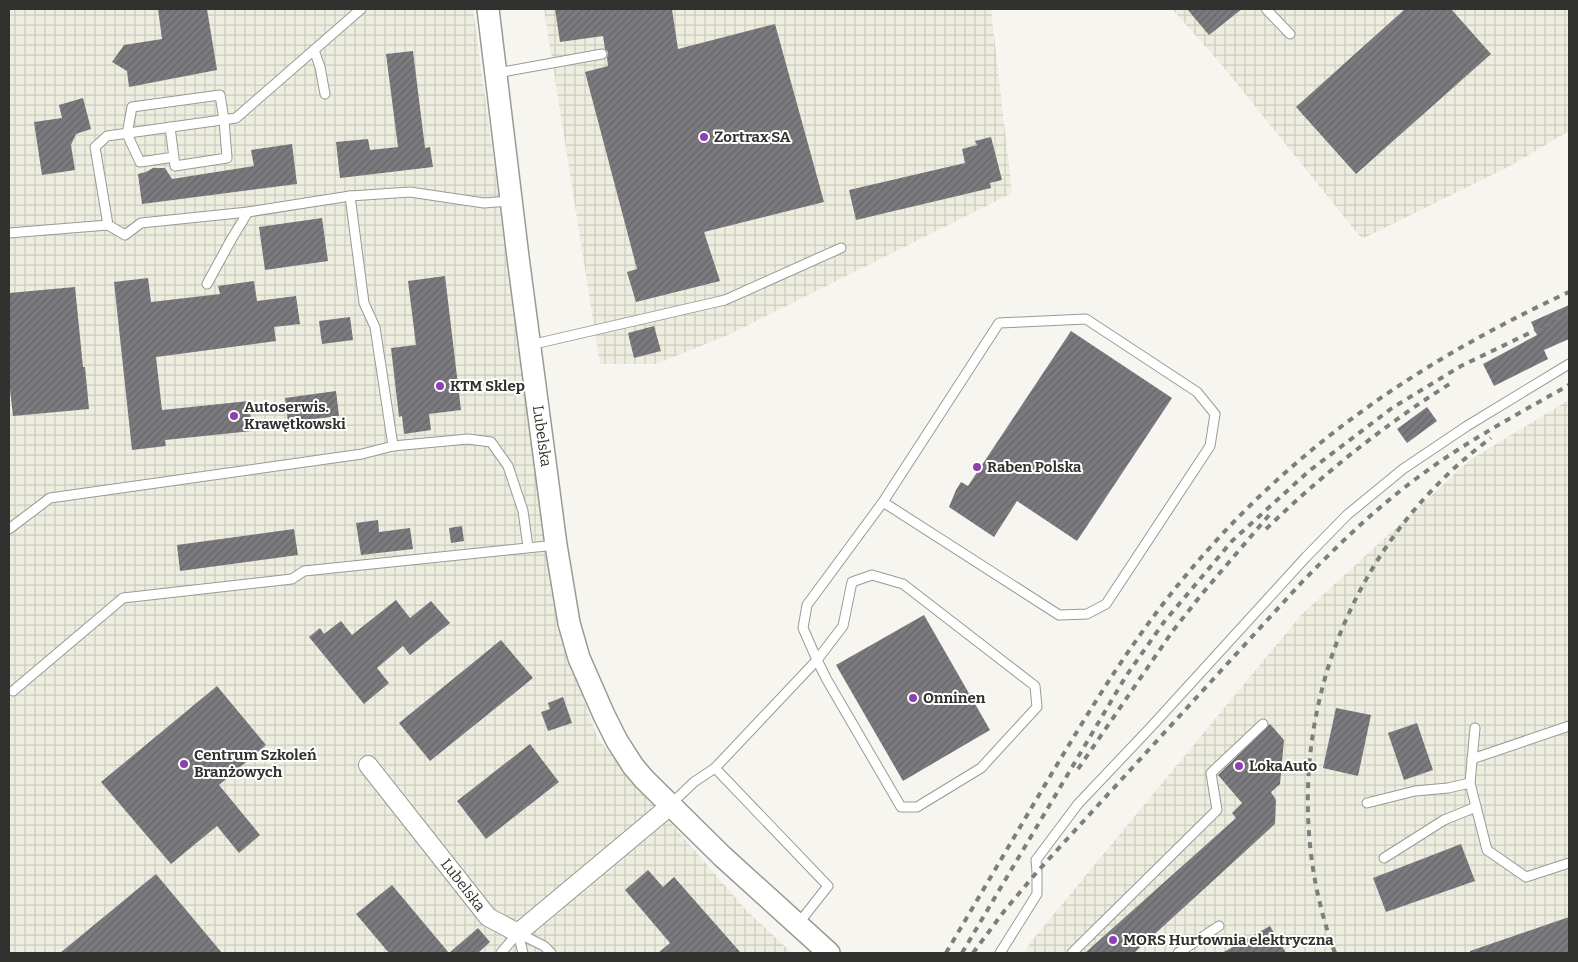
<svg xmlns="http://www.w3.org/2000/svg" width="1578" height="962" font-family="Bitter,serif">
<style>
.industrial{fill:url(#industrial-grid)}
.building{fill:url(#building-hatch)}
.lines{fill:none;stroke-linecap:round;stroke-linejoin:round}
.service-casing{stroke:#9a9a95;stroke-width:11}
.minor-casing{stroke:#9a9a95;stroke-width:20}
.tertiary-casing{stroke:#9a9a95;stroke-width:24}
.service{stroke:#fff;stroke-width:9}
.minor{stroke:#fff;stroke-width:18}
.tertiary{stroke:#fff;stroke-width:21}
.rail{stroke:#7e7e7a;stroke-width:4;stroke-dasharray:6 6;stroke-linecap:butt}
.poi-dot{fill:#8d40b1;stroke:#fffffe;stroke-width:2}
.labels{text-anchor:middle;stroke-width:4;stroke-linejoin:round;paint-order:stroke}
.poi-label{font-size:15px;font-weight:bold;fill:#31312f;stroke:#fffffe;text-anchor:start}
.street-label{font-size:15px;fill:#31312f;stroke:#fffffe}
</style>
<defs>
<pattern id="industrial-grid" width="8" height="8" patternUnits="userSpaceOnUse" patternTransform="scale(1.25)"><rect width="8" height="8" fill="#edede0"/><path d="M0 4h8M4 0v8" fill="none" stroke="#ccccc0"/></pattern>
<pattern id="building-hatch" width="6" height="6" patternUnits="userSpaceOnUse" patternTransform="scale(1.25)"><rect width="6" height="6" fill="#7c7a7e"/><path d="M-1 1l2-2M0 6l6-6M5 7l2-2" fill="none" stroke="#666568"/></pattern>
</defs>
<rect width="100%" height="100%" fill="#f6f5f0"/>
<g class="industrial">
<polygon points="9,9 473,9 557,625 598,739 747,911 792,953 9,953"/>
<polygon points="544,9 991,9 1012,193 728,335 656,364 600,364"/>
<polygon points="1172,9 1569,9 1569,131 1510,166 1362,239 1221,64"/>
<polygon points="1569,400 1569,953 1025,953 1030,943 1302,614 1470,460"/>
</g>
<g class="building">
<polygon points="158,9 207,9 217,70 129,87 127,71 112,62 124,45 162,39"/>
<polygon points="555,9 672,9 678,49 775,24 824,202 704,232 720,281 636,302 627,272 637,269 585,72 608,66 607,58 608,52 605,49 603,36 560,42"/>
<polygon points="1187,9 1242,9 1209,35"/>
<polygon points="1405,9 1451,9 1491,54 1356,174 1296,107"/>
<polygon points="413,51 425,148 430,147 433,167 340,178 336,142 368,139 370,150 398,147 386,54"/>
<polygon points="83,98 91,129 76,134 71,145 75,170 42,175 34,122 62,118 59,105"/>
<polygon points="991,137 1002,180 990,183 991,188 856,220 849,190 965,163 962,149 977,145 975,141"/>
<polygon points="292,144 297,184 142,204 138,174 146,172 153,168 165,168 172,179 254,166 251,150"/>
<polygon points="322,218 328,261 265,270 259,227"/>
<polygon points="445,276 461,410 429,414 431,430 404,434 402,416 399,417 391,348 416,345 408,281"/>
<polygon points="148,278 151,302 220,294 218,286 254,281 257,301 296,296 300,324 274,327 276,341 156,357 162,410 249,401 252,431 165,440 166,446 132,450 114,282"/>
<polygon points="75,287 83,367 85,367 89,409 13,416 9,380 9,293"/>
<polygon points="1569,305 1569,339 1544,350 1548,359 1494,386 1483,364 1537,335 1531,322"/>
<polygon points="350,317 353,340 322,344 319,321"/>
<polygon points="654,326 661,351 634,358 628,333"/>
<polygon points="1071,331 1172,398 1077,541 1017,501 994,537 949,507 956,490 961,482 968,486"/>
<polygon points="336,391 339,416 288,422 285,398"/>
<polygon points="1427,407 1437,421 1407,443 1397,429"/>
<polygon points="378,520 379,532 410,528 413,549 361,555 356,523"/>
<polygon points="462,526 464,541 451,543 449,528"/>
<polygon points="294,529 298,555 180,571 177,545"/>
<polygon points="396,600 410,618 431,601 450,623 410,655 403,646 377,668 389,683 364,704 309,637 320,628 324,634 341,621 352,635"/>
<polygon points="924,615 990,730 903,781 836,665"/>
<polygon points="501,640 533,678 430,761 399,723"/>
<polygon points="217,686 266,745 219,785 260,835 239,853 217,826 171,864 101,782"/>
<polygon points="563,697 572,723 548,731 541,712 550,709 548,703"/>
<polygon points="1336,708 1371,715 1358,776 1323,768"/>
<polygon points="1417,723 1433,770 1404,780 1388,733"/>
<polygon points="1270,724 1284,740 1280,784 1271,792 1276,800 1275,824 1134,953 1085,953 1236,818 1232,813 1242,803 1218,775"/>
<polygon points="530,744 559,782 486,839 457,801"/>
<polygon points="1461,844 1475,881 1386,912 1373,878"/>
<polygon points="648,870 663,887 674,877 741,953 658,953 670,943 625,890"/>
<polygon points="156,874 222,953 60,953"/>
<polygon points="392,885 449,953 478,928 490,942 478,953 389,953 356,914"/>
<polygon points="1569,917 1569,953 1470,953 1470,951"/>
<polygon points="1270,926 1286,953 1222,953"/>
</g>
<g class="lines">
<defs>
<g id="service">
<polyline points="1266,9 1290,34"/>
<polyline points="314,50 320,67 325,94"/>
<polyline points="497,73 602,54"/>
<polyline points="170,127 175,166 227,158 224,120 220,95 132,107 127,134 140,162 174,157"/>
<polyline points="350,196 364,303 375,327 393,446"/>
<polyline points="108,225 125,235 141,223 248,212 350,196 410,192 484,203 511,201"/>
<polyline points="9,233 108,225 95,147 107,136 236,118 361,9"/>
<polyline points="207,284 231,240 248,212"/>
<polyline points="530,345 725,300 841,248"/>
<polyline points="9,529 50,498 362,454 393,446 468,439 491,442 508,466 523,511 528,547"/>
<polygon points="872,575 903,584 1035,686 1037,707 981,768 917,807 901,807 827,680 817,660 843,626 852,582"/>
<polyline points="13,691 123,598 292,579 304,571 556,545"/>
<polyline points="1475,728 1470,783 1487,850 1526,877 1569,863"/>
<polyline points="1472,759 1569,726"/>
<polyline points="715,768 828,886 798,924"/>
<polyline points="1367,803 1415,791 1448,788 1470,783"/>
<polyline points="670,805 694,782 715,768 817,660 803,628 807,605 883,502 1059,615 1087,614 1106,604 1210,446 1215,414 1197,392 1086,319 999,323 883,502"/>
<polyline points="1384,858 1444,820 1476,807"/>
<polyline points="501,953 518,933"/>
<polyline points="523,953 518,933 544,946 551,953"/>
<polyline points="1000,953 1037,894 1037,872 1036,860 1078,804 1150,728 1306,557 1347,515 1403,469 1467,426 1569,364"/>
<polyline points="1072,953 1217,810 1211,773 1263,724"/>
<polyline points="1178,953 1219,926"/>
</g>
<polyline id="minor" points="368,765 488,917 518,933 670,806"/>
<polyline id="tertiary" points="488,9 518,257 556,545 569,623 579,658 604,715 617,741 633,766 644,779 722,856 829,953"/>
</defs>
<use href="#service" class="service-casing"/>
<use href="#minor" class="minor-casing"/>
<use href="#tertiary" class="tertiary-casing"/>
<use href="#service" class="service"/>
<use href="#minor" class="minor"/>
<use href="#tertiary" class="tertiary"/>
<g class="rail">
<path d="M1266 529C1323 474 1384 425 1451 383"/>
<polyline points="1078,769 1172,632 1201,595 1270,514"/>
<path d="M946 953C976 902 1006 851 1036 800 1076 733 1115 666 1163 604 1272 462 1407 367 1569 292"/>
<polyline points="962,953 1126,676 1164,622 1232,541 1309,471 1392,408 1461,366 1569,314"/>
<path d="M973 953 1005 910 1037 872 1302 582C1338 545 1375 509 1417 478 1465 442 1518 414 1569 385"/>
<path d="M1335 953C1266 767 1332 555 1491 438"/>
</g>
</g>
<g class="poi-dot">
<circle cx="704" cy="137" r="5"/>
<circle cx="440" cy="386" r="5"/>
<circle cx="234" cy="416" r="5"/>
<circle cx="977" cy="467" r="5"/>
<circle cx="913" cy="698" r="5"/>
<circle cx="184" cy="764" r="5"/>
<circle cx="1239" cy="766" r="5"/>
<circle cx="1113" cy="940" r="5"/>
</g>
<g class="labels">
<g class="poi-label">
<text x="714" y="142">Zortrax SA</text>
<text x="450" y="391">KTM Sklep</text>
<text x="244" y="412">Autoserwis.<tspan x="244" dy="17">Krawętkowski</tspan></text>
<text x="987" y="472">Raben Polska</text>
<text x="923" y="703">Onninen</text>
<text x="194" y="760">Centrum Szkoleń<tspan x="194" dy="17">Branżowych</tspan></text>
<text x="1249" y="771">LokaAuto</text>
<text x="1123" y="945">MORS Hurtownia elektryczna</text>
</g>
<g class="street-label">
<text transform="translate(542 436) rotate(82)" y="5">Lubelska</text>
<text transform="translate(463 885) rotate(52)" y="5">Lubelska</text>
</g>
</g>
<rect width="1578" height="962" fill="none" stroke="#31312f" stroke-width="20"/>
</svg>
